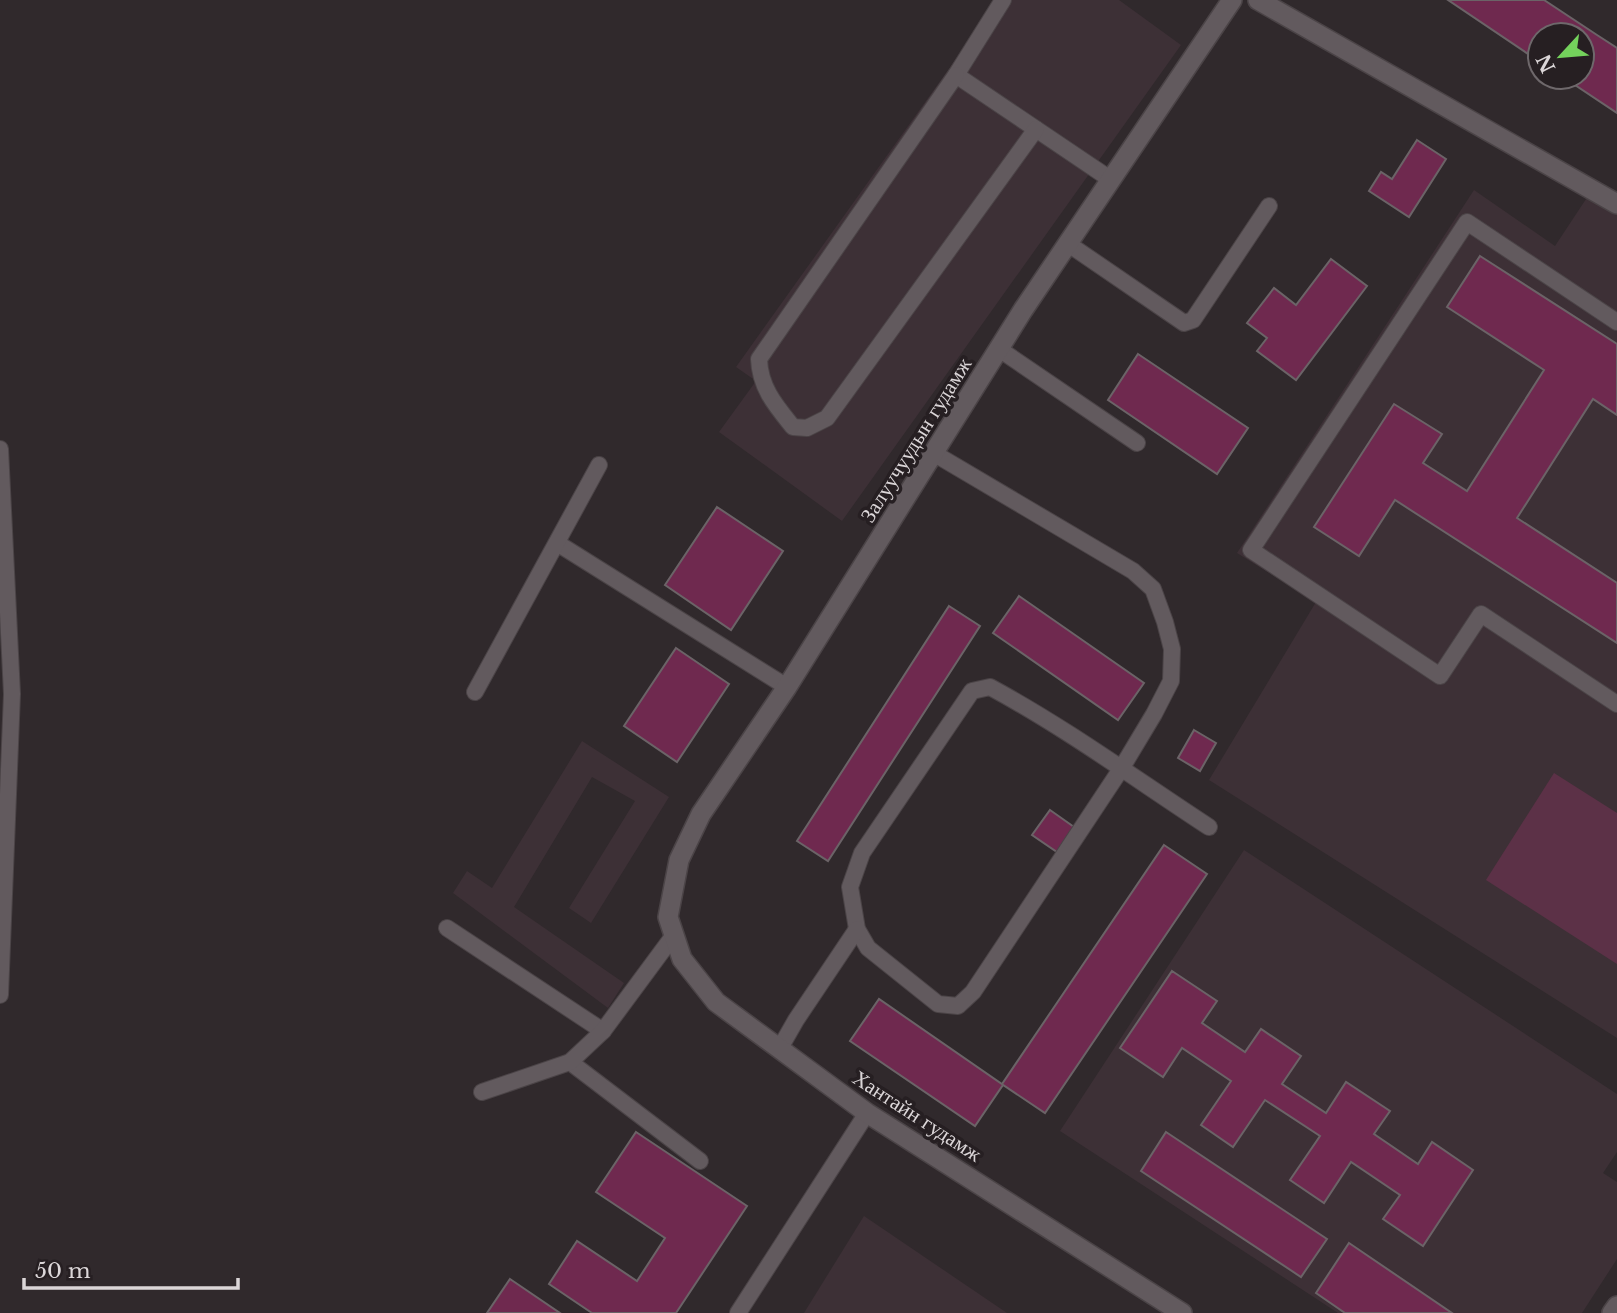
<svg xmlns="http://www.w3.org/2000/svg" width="1617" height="1313" font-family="'Libre Baskerville',serif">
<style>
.built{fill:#3d3036}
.green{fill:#5c3147}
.building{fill:#6f294f;stroke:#6b6367;stroke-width:2}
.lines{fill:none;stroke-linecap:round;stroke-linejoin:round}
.service-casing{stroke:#4b4447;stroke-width:18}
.minor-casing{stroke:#4b4447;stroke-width:22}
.service{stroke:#625a5e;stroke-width:16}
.minor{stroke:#625a5e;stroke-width:19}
.labels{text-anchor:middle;stroke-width:7;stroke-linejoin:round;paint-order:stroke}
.street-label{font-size:21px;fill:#dbd6d8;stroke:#261f22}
</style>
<rect width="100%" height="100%" fill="#30292c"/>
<g class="built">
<polygon points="998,0 1119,0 1181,45 842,521 719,432 756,381 736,367"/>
<polygon points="1474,190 1555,246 1592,190 1617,207 1617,1038 1209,780 1316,602 1237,553"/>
<polygon points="582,741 669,797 591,923 569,908 635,801 592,777 514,907 624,983 608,1008 453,893 467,871 492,888"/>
<polygon points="1244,850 1617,1094 1617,1152 1603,1173 1617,1182 1617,1259 1582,1313 1338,1313 1060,1131"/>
<polygon points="864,1216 1007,1313 804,1313"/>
</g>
<polygon class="green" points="1554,773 1617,813 1617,964 1486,880"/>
<g class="building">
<polygon points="1448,0 1544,0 1597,35 1617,48 1617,113 1563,77 1582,77 1582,35 1540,35 1540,62"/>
<polygon points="1417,140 1446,159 1409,217 1369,191 1381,172 1392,179"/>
<polygon points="1480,256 1617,344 1617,415 1593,399 1517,518 1617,583 1617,643 1395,500 1359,556 1314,527 1394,404 1442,434 1423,463 1467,491 1544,370 1447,307"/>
<polygon points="1331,259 1367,286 1296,380 1257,351 1267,338 1247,323 1274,288 1296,305"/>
<polygon points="1138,354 1248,428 1217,474 1108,400"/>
<polygon points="717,507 783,551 731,630 665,585"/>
<polygon points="1019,596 1144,683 1118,720 993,633"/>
<polygon points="949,606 980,626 828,861 797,841"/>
<polygon points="676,648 729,684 677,762 624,726"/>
<polygon points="1194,730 1216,743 1200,771 1178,758"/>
<polygon points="1050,810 1074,827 1057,852 1032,835"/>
<polygon points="1164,845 1207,874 1045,1113 1003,1085 975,1126 850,1041 879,999 1002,1084"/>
<polygon points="1172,971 1217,1001 1202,1023 1245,1052 1261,1029 1301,1056 1282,1084 1326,1113 1346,1082 1390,1111 1374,1134 1418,1164 1432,1142 1473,1170 1423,1246 1383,1219 1400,1195 1351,1162 1324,1203 1290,1180 1320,1136 1265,1100 1233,1147 1201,1125 1231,1081 1182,1048 1163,1077 1120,1048"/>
<polygon points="636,1132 747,1206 676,1313 592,1313 549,1284 577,1241 637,1281 665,1238 596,1192"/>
<polygon points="1166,1132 1327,1239 1301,1277 1141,1171"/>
<polygon points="1349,1243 1452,1313 1345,1313 1316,1293"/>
<polygon points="510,1279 560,1313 487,1313"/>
</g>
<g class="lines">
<defs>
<g id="service">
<polyline points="1003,0 956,75 1110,179"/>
<path d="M956 75 759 359C760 388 776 406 793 427L807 428 827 418 1036 129"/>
<polyline points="1067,243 1184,323 1193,320 1269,206"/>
<polyline points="1617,322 1467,222 1251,550 1440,676 1481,614 1617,704"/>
<polyline points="999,349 1137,443"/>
<polyline points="0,449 12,694 0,995"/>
<path d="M935 454 1133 571 1153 589 1165 622 1172 649 1171 681 1154 714 1121 769 973 992 958 1006 938 1004 868 948 857 929 850 887 862 853 972 691 990 687C1066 728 1137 780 1209 827"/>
<polyline points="557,543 787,687"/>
<polyline points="475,692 599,465"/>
<polyline points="447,928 603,1031"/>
<polyline points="780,1048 796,1020 857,929"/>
<polyline points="570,1062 700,1161"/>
<polyline points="482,1092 570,1062 603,1031 674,935"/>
<polyline points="738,1313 867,1113"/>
</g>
<g id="minor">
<polyline points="1258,0 1617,204"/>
<polyline points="1182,1313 867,1113 716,1002 682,959 668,917 679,860 701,814 787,687 1023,310 1232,0"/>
<polyline points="1612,1313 1617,1306"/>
</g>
</defs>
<use href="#service" class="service-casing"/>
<use href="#minor" class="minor-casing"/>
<use href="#service" class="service"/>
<use href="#minor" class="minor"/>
</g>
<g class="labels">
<g class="street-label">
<text transform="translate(916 440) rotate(-58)" y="7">Залуучуудын гудамж</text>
<text transform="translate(917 1116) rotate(33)" y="7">Хантайн гудамж</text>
</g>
</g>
<g transform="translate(1561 56) rotate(244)"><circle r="33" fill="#261f22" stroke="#6e686b" stroke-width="2"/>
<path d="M0-5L12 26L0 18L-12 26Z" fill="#74d25c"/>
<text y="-10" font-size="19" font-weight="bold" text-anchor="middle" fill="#dbd6d8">N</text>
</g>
<path d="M24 1278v10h214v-10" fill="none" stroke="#dbd6d8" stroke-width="3.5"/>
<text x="35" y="1278" font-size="21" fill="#dbd6d8" stroke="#261f22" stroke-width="5" paint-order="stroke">50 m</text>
</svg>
